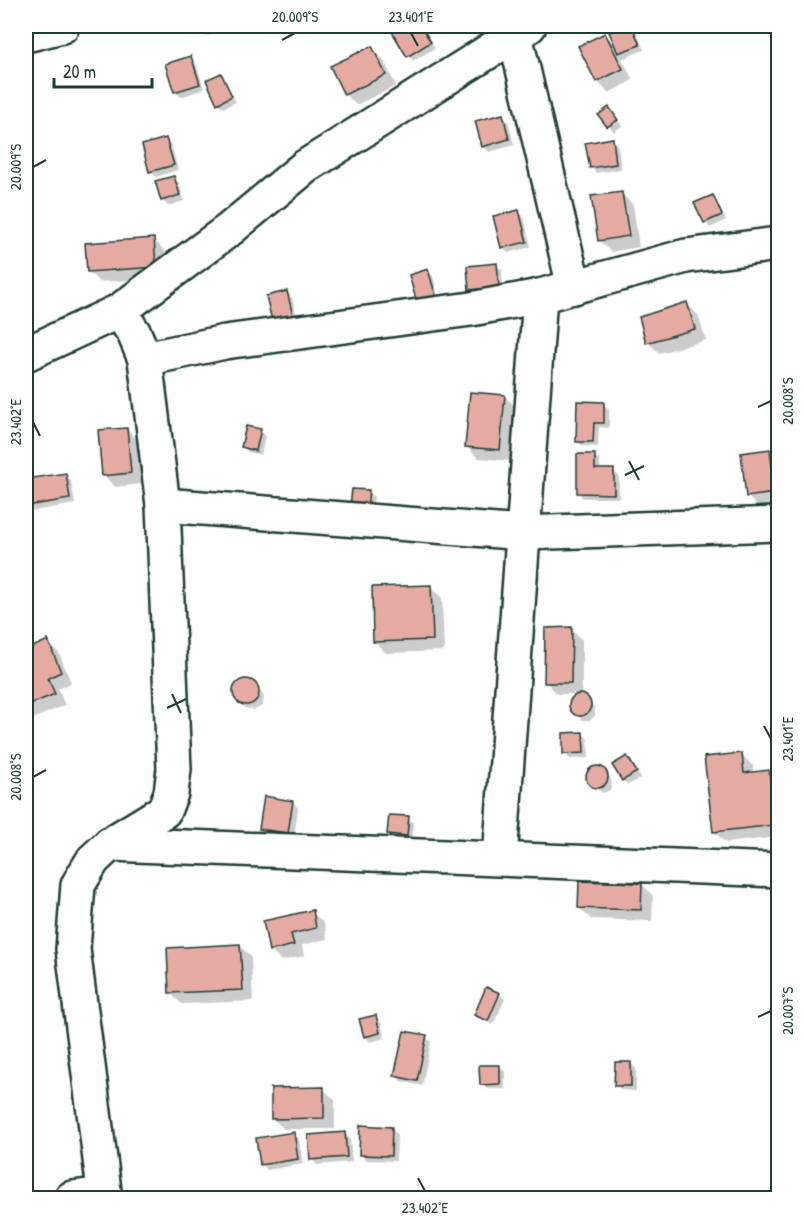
<svg xmlns="http://www.w3.org/2000/svg" width="804" height="1224" font-family="'Patrick Hand',sans-serif">
<style>
.shadow{fill:#0003}
.building{fill:#e5aba2;stroke:#1f3d34;stroke-width:1.5}
.lines{fill:none;stroke-linecap:round;stroke-linejoin:round}
.minor-casing{stroke:#1f3d34;stroke-width:38}
.minor{stroke:#fff;stroke-width:33}
.ticks{fill:none;stroke:#1f3d34;stroke-width:2}
.neatline{fill:none;stroke:#1f3d34;stroke-width:2}
.ticks-label{font-size:15px;text-anchor:middle;fill:#1f3d34}
</style>
<rect width="100%" height="100%" fill="#fff"/>
<filter id="ink" filterUnits="userSpaceOnUse"><feTurbulence type="fractalNoise" baseFrequency=".0167" numOctaves="2"/><feDisplacementMap in="SourceGraphic" scale="12" xChannelSelector="R" yChannelSelector="G"/><feConvolveMatrix kernelMatrix="1 2 1 2 8 2 1 2 1" color-interpolation-filters="sRGB"/></filter>
<g filter="url(#ink)">
<g class="shadow">
<polygon points="192,26 215,26 215,29 211,35 204,36"/>
<polygon points="402,26 422,26 435,48 413,61 393,31"/>
<polygon points="630,26 636,31 644,50 622,59 633,80 609,93 597,81 605,34 616,46 611,33"/>
<polygon points="372,48 383,59 396,86 356,105 345,94"/>
<polygon points="190,58 196,63 204,89 181,97 175,92"/>
<polygon points="221,74 236,102 223,108 218,103"/>
<polygon points="609,109 622,126 614,132 600,115"/>
<polygon points="502,116 508,121 514,145 489,152 483,146"/>
<polygon points="166,140 171,145 178,170 156,177 151,171"/>
<polygon points="612,140 618,146 621,169 596,173 591,167"/>
<polygon points="173,178 179,183 184,201 168,206 162,200"/>
<polygon points="621,193 633,205 639,247 611,252 599,240"/>
<polygon points="713,197 726,220 710,228 705,222"/>
<polygon points="518,212 524,217 531,247 508,253 503,247"/>
<polygon points="154,240 165,251 167,278 99,282 88,271"/>
<polygon points="496,265 502,270 503,292 476,294 471,289"/>
<polygon points="427,271 433,276 440,303 424,308"/>
<polygon points="287,292 292,298 298,321 279,325"/>
<polygon points="687,304 698,315 706,340 659,353 648,342"/>
<polygon points="504,396 516,407 511,461 478,458 467,447"/>
<polygon points="603,404 609,409 609,428 599,427 598,447 583,446 577,441"/>
<polygon points="127,429 138,441 142,484 115,487 103,475"/>
<polygon points="260,430 265,436 261,455 248,452 243,447"/>
<polygon points="770,451 778,459 778,505 758,507 747,496"/>
<polygon points="594,456 600,461 600,471 613,471 619,476 619,498 583,498 578,492"/>
<polygon points="65,475 71,480 75,504 33,511 27,506 26,481"/>
<polygon points="368,492 374,497 372,512 352,505"/>
<polygon points="430,586 442,598 444,651 386,653 375,642"/>
<polygon points="571,629 582,640 582,694 557,694 546,682"/>
<polygon points="48,642 59,653 71,683 58,689 65,705 26,722 26,651"/>
<polygon points="245,680 254,683 264,697 262,706 254,710 245,708 234,694 237,685"/>
<polygon points="577,696 584,697 595,708 595,716 590,720 582,720 571,708 572,701"/>
<polygon points="583,734 588,739 589,758 570,759 565,754"/>
<polygon points="741,754 753,766 753,774 768,772 778,782 778,837 726,843 714,832"/>
<polygon points="26,756 28,759 31,784 26,785"/>
<polygon points="627,758 641,778 628,785 623,780"/>
<polygon points="598,768 610,777 612,784 610,790 603,793 590,784 588,777 591,771"/>
<polygon points="293,802 298,808 294,838 266,834 260,828"/>
<polygon points="26,804 32,817 26,820"/>
<polygon points="408,818 414,823 412,841 394,839 389,834"/>
<polygon points="642,884 653,896 652,921 591,919 579,908"/>
<polygon points="312,912 324,923 327,939 302,945 304,956 281,961 270,950"/>
<polygon points="240,946 251,957 253,1001 182,1004 170,993"/>
<polygon points="499,994 505,999 493,1025 476,1015"/>
<polygon points="375,1017 381,1022 385,1038 370,1042 365,1036"/>
<polygon points="426,1037 431,1042 422,1086 401,1081 396,1076"/>
<polygon points="631,1064 636,1069 636,1091 621,1090 616,1085"/>
<polygon points="499,1066 505,1072 505,1089 487,1089 482,1084"/>
<polygon points="323,1089 335,1100 335,1129 284,1129 272,1118"/>
<polygon points="391,1128 397,1134 396,1161 366,1160 360,1154"/>
<polygon points="345,1133 350,1139 352,1162 317,1165 312,1159"/>
<polygon points="294,1134 299,1139 303,1164 267,1170 262,1164"/>
</g>
<g class="building">
<polygon points="190,26 209,26 201,31"/>
<polygon points="399,26 421,26 431,42 407,57 391,30"/>
<polygon points="626,26 632,26 640,45 618,53 609,32"/>
<polygon points="605,33 623,69 596,82 578,46"/>
<polygon points="372,46 386,75 344,95 330,66"/>
<polygon points="191,56 200,84 174,92 165,64"/>
<polygon points="221,73 232,96 217,104 206,80"/>
<polygon points="609,107 618,120 607,127 598,115"/>
<polygon points="503,114 509,139 482,147 475,121"/>
<polygon points="166,138 174,165 149,172 142,145"/>
<polygon points="613,138 616,164 590,168 585,143"/>
<polygon points="174,176 180,195 161,201 155,181"/>
<polygon points="622,192 629,236 598,241 591,196"/>
<polygon points="713,195 722,215 704,223 694,203"/>
<polygon points="519,210 527,242 501,248 493,216"/>
<polygon points="154,238 156,267 87,272 85,243"/>
<polygon points="497,263 499,287 469,290 467,266"/>
<polygon points="428,269 436,297 417,303 409,275"/>
<polygon points="287,291 293,316 272,321 266,296"/>
<polygon points="687,302 695,329 646,343 639,317"/>
<polygon points="470,392 505,395 500,450 465,447"/>
<polygon points="577,401 604,402 604,423 594,423 593,442 576,442"/>
<polygon points="246,426 261,429 256,451 241,447"/>
<polygon points="127,428 131,473 102,476 98,430"/>
<polygon points="770,449 775,493 746,497 741,453"/>
<polygon points="577,454 595,454 595,469 614,469 614,494 577,493"/>
<polygon points="66,473 70,499 26,506 26,479"/>
<polygon points="352,489 369,490 367,508 350,506"/>
<polygon points="431,585 433,640 373,642 372,587"/>
<polygon points="572,627 571,683 544,683 545,628"/>
<polygon points="48,640 61,672 48,678 55,694 26,706 26,650"/>
<circle cx="246" cy="692" r="13"/>
<circle cx="580" cy="705" r="11"/>
<polygon points="583,732 584,753 563,754 563,733"/>
<polygon points="742,753 744,773 769,770 775,825 713,832 704,757"/>
<polygon points="627,756 637,772 622,781 612,765"/>
<circle cx="597" cy="777" r="11"/>
<polygon points="264,796 293,801 288,833 259,829"/>
<polygon points="389,815 409,816 407,836 387,834"/>
<polygon points="579,881 642,883 641,910 578,908"/>
<polygon points="313,910 316,928 291,934 294,945 269,951 263,921"/>
<polygon points="240,944 243,990 169,993 167,948"/>
<polygon points="486,987 500,993 488,1021 474,1015"/>
<polygon points="376,1015 380,1033 364,1037 359,1019"/>
<polygon points="404,1031 427,1035 417,1081 394,1076"/>
<polygon points="615,1062 631,1062 631,1086 614,1086"/>
<polygon points="479,1065 500,1065 500,1084 480,1085"/>
<polygon points="324,1087 324,1118 271,1119 271,1088"/>
<polygon points="360,1125 392,1127 391,1156 359,1155"/>
<polygon points="294,1132 298,1159 260,1165 256,1138"/>
<polygon points="345,1132 347,1157 310,1160 308,1135"/>
</g>
<g class="lines">
<defs>
<g id="minor">
<polyline points="26,35 62,26"/>
<polyline points="515,35 574,287"/>
<polyline points="26,354 119,311 230,229 305,167 529,26"/>
<polyline points="145,359 225,342 471,309 540,296 686,256 778,244"/>
<polyline points="163,505 523,533 778,524"/>
<polyline points="110,844 778,870"/>
<polyline points="500,859 540,296"/>
<polyline points="72,1198 104,1194"/>
<polyline points="105,1198 73,949 78,885 93,860 110,844 164,811 171,793 174,769 163,505 145,359 134,333 119,311"/>
</g>
</defs>
<use href="#minor" class="minor-casing"/>
<use href="#minor" class="minor"/>
</g>
</g>
<path class="ticks" d="M411 33 418 46M282 40 295 33M33 167 46 160M758 407 771 401M33 422 40 436M629 461 639 480M625 475 644 466M172 694 181 713M167 708 186 699M764 726 771 739M33 777 46 770M758 1017 771 1011M418 1178 425 1191"/>
<rect width="804" height="1224" fill="none" stroke="#fff" stroke-width="66"/>
<path d="M54 78v9h98v-9" fill="none" stroke="#1f3d34" stroke-width="3"/>
<text x="63" y="78" font-size="18" fill="#1f3d34" stroke="#ffffff" stroke-width="4.5" paint-order="stroke">20 m</text>
<rect x="33" y="33" width="738" height="1158" class="neatline"/>
<g class="ticks-label">
<text x="295" y="22">20.009°S</text>
<text x="411" y="22">23.401°E</text>
<text transform="translate(16 167) rotate(-90)" y="5">20.009°S</text>
<text transform="translate(788 401) rotate(-90)" y="5">20.008°S</text>
<text transform="translate(16 422) rotate(-90)" y="5">23.402°E</text>
<text transform="translate(788 739) rotate(-90)" y="5">23.401°E</text>
<text transform="translate(16 777) rotate(-90)" y="5">20.008°S</text>
<text transform="translate(788 1011) rotate(-90)" y="5">20.007°S</text>
<text x="425" y="1213">23.402°E</text>
</g>
</svg>
